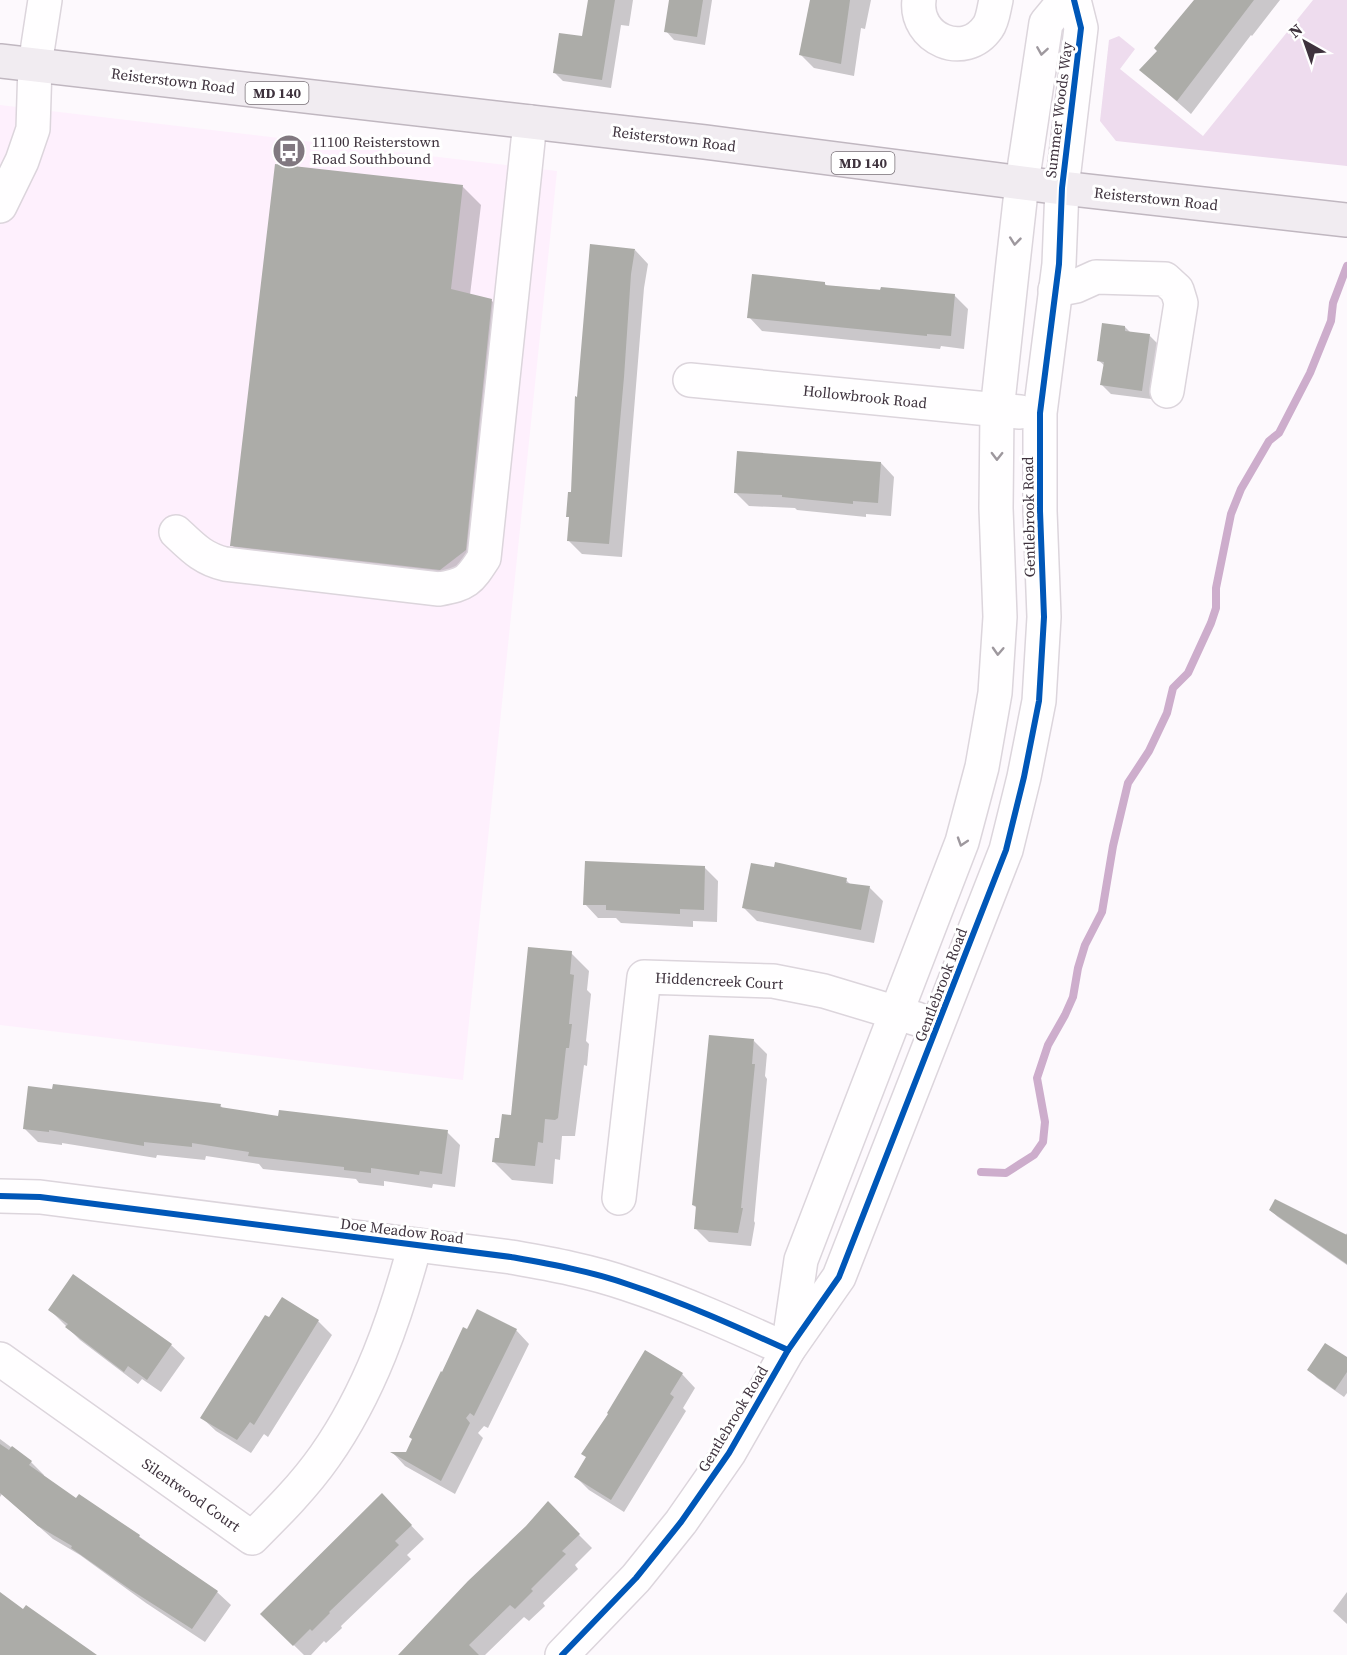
<svg xmlns="http://www.w3.org/2000/svg" width="1347" height="1655" font-family="'Source Serif 4',serif">
<style>
.built{fill:#fef0fd}
.green{fill:#eedcee}
.shadow{fill:#0003}
.lines{fill:none;stroke-linecap:round;stroke-linejoin:round}
.stream{stroke:#cdadcc;stroke-width:8}
.building{fill:#acaca8}
.minor-casing{stroke:#dcd5dc;stroke-width:36}
.major-casing{stroke:#c0b7c0;stroke-width:36}
.minor{stroke:#fffeff;stroke-width:33}
.major{stroke:#f1ecf1;stroke-width:33}
.cycleway-casing{stroke:#fff;stroke-width:10}
.cycleway{stroke:#0057b8;stroke-width:6}
.oneway{stroke:#9e989e}
.labels{text-anchor:middle;stroke-width:6;stroke-linejoin:round;paint-order:stroke}
.shield{fill:#fff;stroke:#787077;stroke-width:1.5}
.shield-label{font-size:14px;font-weight:bold;fill:#3e323d}
.street-label{font-size:15px;fill:#3e323d;stroke:#fff}
.poi-label{font-size:15px;fill:#3e323d;stroke:#fff;text-anchor:start}
</style>
<rect width="100%" height="100%" fill="#fdf9fd"/>
<polygon class="built" points="0,105 557,171 463,1080 0,1025"/>
<polygon class="green" points="1313,0 1347,0 1347,166 1116,141 1100,121 1109,40 1119,36 1135,49 1120,69 1203,136"/>
<g class="shadow">
<polygon points="589,0 633,0 629,26 621,25 611,88 563,81 554,72 583,38"/>
<polygon points="670,0 712,0 705,45 674,40 666,31"/>
<polygon points="812,0 871,0 865,29 861,28 854,76 814,68 801,55"/>
<polygon points="1196,0 1280,0 1252,36 1251,35 1191,114 1141,70 1159,51"/>
<polygon points="276,166 463,187 481,205 470,295 492,301 510,319 483,568 457,587 249,563 232,545"/>
<polygon points="635,250 648,264 644,288 622,557 582,554 569,541 579,398"/>
<polygon points="825,284 827,286 954,295 968,309 964,349 941,346 940,349 762,331 749,317"/>
<polygon points="1125,327 1131,333 1149,335 1158,344 1151,399 1111,394 1102,385 1105,366 1098,360"/>
<polygon points="881,463 894,477 891,516 866,514 866,517 797,510 795,508 749,506 735,492"/>
<polygon points="705,868 718,881 717,922 693,921 693,927 621,923 616,918 598,918 585,904"/>
<polygon points="846,880 851,885 869,887 883,901 874,943 757,921 743,907"/>
<polygon points="571,953 589,971 587,990 591,994 586,1041 589,1044 587,1066 584,1065 575,1136 562,1136 560,1160 555,1159 553,1184 512,1180 494,1162 501,1140 513,1117"/>
<polygon points="754,1041 767,1054 765,1076 767,1079 754,1221 755,1223 751,1246 709,1242 696,1229 698,1209 693,1205"/>
<polygon points="220,1105 224,1110 280,1118 447,1132 460,1145 455,1187 433,1184 432,1188 384,1181 384,1186 359,1183 356,1179 263,1169 259,1164 206,1156 205,1160 157,1155 156,1158 62,1143 62,1145 38,1142 24,1128"/>
<polygon points="1270,1210 1345,1236 1347,1233 1347,1265 1278,1217"/>
<polygon points="73,1276 171,1345 185,1358 161,1392 142,1379 138,1384 80,1340 50,1310"/>
<polygon points="282,1300 318,1321 332,1335 268,1437 264,1434 251,1453 216,1431 202,1418"/>
<polygon points="516,1330 529,1344 488,1428 484,1426 478,1433 483,1438 455,1494 405,1466 394,1454 407,1454"/>
<polygon points="1347,1359 1347,1393 1344,1397 1317,1378 1309,1370"/>
<polygon points="682,1374 695,1388 683,1408 686,1411 624,1512 589,1490 576,1477"/>
<polygon points="0,1439 31,1462 44,1475 43,1477 77,1500 119,1522 217,1592 231,1605 205,1642 146,1603 80,1555 53,1539 2,1494 0,1497"/>
<polygon points="382,1495 424,1539 407,1555 411,1559 341,1626 342,1628 326,1643 324,1641 311,1655 304,1655 262,1614"/>
<polygon points="548,1504 592,1548 575,1565 578,1569 543,1603 545,1606 529,1621 524,1617 485,1655 400,1655"/>
<polygon points="1347,1592 1347,1624 1333,1611"/>
</g>
<g class="lines">
<polyline class="stream" points="981,1172 1006,1173 1034,1155 1043,1142 1045,1122 1037,1078 1048,1045 1065,1015 1073,997 1078,968 1085,945 1102,912 1113,846 1128,783 1149,751 1167,713 1173,688 1188,673 1211,623 1216,608 1216,588 1231,514 1241,489 1269,441 1279,433 1310,373 1331,321 1333,303 1347,266"/>
</g>
<g class="building">
<polygon points="588,0 615,0 602,80 553,73 559,33 582,36"/>
<polygon points="669,0 703,0 697,37 664,32"/>
<polygon points="810,0 850,0 841,64 799,55"/>
<polygon points="1194,0 1254,0 1177,101 1139,70 1157,51 1154,48"/>
<polygon points="275,164 463,185 451,289 492,299 466,550 440,570 230,546"/>
<polygon points="590,244 635,249 631,274 624,377 609,544 567,541 569,517 566,517 568,492 571,492 575,396 577,397"/>
<polygon points="752,274 825,282 825,285 880,290 881,287 955,294 951,336 927,334 927,336 747,318"/>
<polygon points="1102,323 1125,326 1125,331 1150,334 1142,391 1100,385 1104,362 1097,361"/>
<polygon points="737,451 881,462 878,503 853,501 853,504 782,497 782,495 734,493"/>
<polygon points="585,861 705,866 704,910 680,909 680,914 606,910 606,905 583,905"/>
<polygon points="775,862 847,878 846,883 870,886 861,930 742,908 751,863 774,867"/>
<polygon points="528,947 572,951 570,974 574,975 569,1024 572,1024 569,1048 566,1048 558,1118 555,1120 545,1119 543,1143 538,1142 535,1166 492,1162 495,1138 499,1138 502,1114 511,1115"/>
<polygon points="709,1035 754,1039 752,1064 755,1064 741,1208 743,1208 738,1233 694,1229 696,1206 692,1205"/>
<polygon points="53,1084 221,1104 220,1107 278,1116 279,1110 448,1130 442,1174 420,1171 419,1175 371,1168 371,1173 344,1170 344,1167 248,1156 249,1152 192,1143 192,1147 144,1142 144,1146 49,1130 49,1132 23,1129 28,1086 52,1089"/>
<polygon points="1275,1199 1347,1235 1347,1264 1269,1210"/>
<polygon points="73,1274 172,1344 147,1380 128,1366 124,1372 65,1327 68,1324 48,1310"/>
<polygon points="282,1297 319,1320 254,1425 250,1422 237,1440 200,1418 265,1315 269,1317"/>
<polygon points="477,1309 517,1329 474,1416 470,1413 466,1418 470,1423 441,1481 390,1452 406,1452 412,1439 409,1437 441,1371 442,1372 463,1327 467,1329"/>
<polygon points="1325,1343 1347,1357 1347,1372 1335,1390 1307,1370"/>
<polygon points="645,1350 683,1373 670,1394 674,1397 611,1500 574,1477 586,1457 581,1454 608,1414 607,1413"/>
<polygon points="0,1444 9,1450 12,1446 32,1461 29,1465 76,1498 79,1494 119,1521 140,1535 139,1537 218,1591 192,1629 131,1590 71,1548 72,1546 38,1526 0,1493"/>
<polygon points="382,1493 412,1525 395,1541 399,1545 329,1612 330,1613 312,1631 310,1629 293,1646 260,1614"/>
<polygon points="548,1501 580,1534 562,1551 566,1554 531,1589 533,1591 515,1609 510,1605 469,1645 479,1655 398,1655 468,1581 526,1526"/>
<polygon points="0,1592 23,1609 26,1605 97,1655 0,1655"/>
</g>
<g class="lines">
<defs>
<g id="minor">
<path d="M919 0C914 39 965 61 988 27 993 20 994 8 996 0"/>
<polyline points="0,206 22,161 33,129 35,65 45,0"/>
<polyline points="1055,290 1076,286 1096,277 1165,279 1177,290 1181,303 1167,391"/>
<polyline points="690,380 1020,412"/>
<path d="M176 532C193 548 203 559 225 564L439 589C467 584 469 581 484 558L530 122"/>
<path d="M0 1196 40 1197 511 1257C550 1264 590 1271 627 1284 682 1302 735 1326 788 1350"/>
<polyline points="619,1198 644,977 773,981 824,991 917,1019"/>
<polyline points="789,1342 801,1260 962,842 982,767 995,693 1000,617 996,508 997,411 1013,263 1022,183 1046,23 1065,0"/>
<path d="M0 1359 252 1538C278 1512 304 1486 325 1456 370 1392 395 1319 415 1245"/>
<polyline points="562,1655 636,1578 681,1522 729,1453 788,1350 839,1277 1006,850 1024,777 1039,701 1044,617 1040,511 1040,413 1059,264 1062,188 1081,28 1074,0"/>
</g>
<polyline id="major" points="0,61 705,142 1062,188 1347,220"/>
</defs>
<use href="#minor" class="minor-casing"/>
<use href="#major" class="major-casing"/>
<use href="#minor" class="minor"/>
<use href="#major" class="major"/>
<defs>
<g id="cycleway">
<path d="M0 1196 40 1197 511 1257C550 1264 590 1271 627 1284 682 1302 735 1326 788 1350"/>
<polyline points="562,1655 636,1578 681,1522 729,1453 788,1350 839,1277 1006,850 1024,777 1039,701 1044,617 1040,511 1040,413 1059,264 1062,188 1081,28 1074,0"/>
</g>
</defs>
<use href="#cycleway" class="cycleway-casing"/>
<use href="#cycleway" class="cycleway"/>
</g>
<defs><path id="oneway-chevron" d="M-2-3.5L2.5 0L-2 3.5" fill="none" stroke-width="1.6" stroke-linecap="round" stroke-linejoin="round" transform="scale(1.5)"/></defs>
<g class="oneway">
<use href="#oneway-chevron" transform="translate(1042 51) rotate(99)"/>
<use href="#oneway-chevron" transform="translate(1015 241) rotate(96)"/>
<use href="#oneway-chevron" transform="translate(997 456) rotate(91)"/>
<use href="#oneway-chevron" transform="translate(998 651) rotate(93)"/>
<use href="#oneway-chevron" transform="translate(962 842) rotate(108)"/>
</g>
<defs>
<symbol id="bus-disc" viewBox="-11 -11 22 22"><circle r="9.5" fill="#817880" stroke="#fff"/><path d="M-5-6H5V4H4V6H2V4H-2V6H-4V4H-5ZM-3.5-4V0h7V-4ZM-3.5 1.2v1.5H-2V1.2ZM2 1.2v1.5H3.5V1.2Z" fill="#fff"/></symbol>
</defs>
<g fill-rule="evenodd">
<use href="#bus-disc" x="270" y="132" width="38" height="38"/>
</g>
<g class="labels">
<g class="shield">
<rect x="245.5" y="82" width="63" height="22" rx="4.5"/>
<rect x="831.5" y="152" width="63" height="22" rx="4.5"/>
</g>
<g class="shield-label">
<text x="277" y="98">MD 140</text>
<text x="863" y="168">MD 140</text>
</g>
<g class="street-label">
<text transform="translate(173 81) rotate(7)" y="5">Reisterstown Road</text>
<text transform="translate(1059 110) rotate(-83)" y="5">Summer Woods Way</text>
<text transform="translate(674 139) rotate(7)" y="5">Reisterstown Road</text>
<text transform="translate(1156 199) rotate(6)" y="5">Reisterstown Road</text>
<text transform="translate(865 397) rotate(6)" y="5">Hollowbrook Road</text>
<text transform="translate(1029 517) rotate(-91)" y="5">Gentlebrook Road</text>
<text transform="translate(719 981) rotate(3)" y="5">Hiddencreek Court</text>
<text transform="translate(941 985) rotate(-69)" y="5">Gentlebrook Road</text>
<text transform="translate(402 1231) rotate(7)" y="5">Doe Meadow Road</text>
<text transform="translate(733 1419) rotate(-59)" y="5">Gentlebrook Road</text>
<text transform="translate(191 1495) rotate(35)" y="5">Silentwood Court</text>
</g>
<g class="poi-label">
<text x="312" y="147">11100 Reisterstown<tspan x="312" dy="17">Road Southbound</tspan></text>
</g>
</g>
<g transform="translate(1305 42) rotate(320)" stroke="#ffffff" stroke-width="4.5" paint-order="stroke">
<path d="M0-4.5L10 22L0 15L-10 22Z" fill="#3e323d"/>
<text y="-9" font-size="16" font-weight="bold" text-anchor="middle" fill="#3e323d">N</text>
</g>
</svg>
